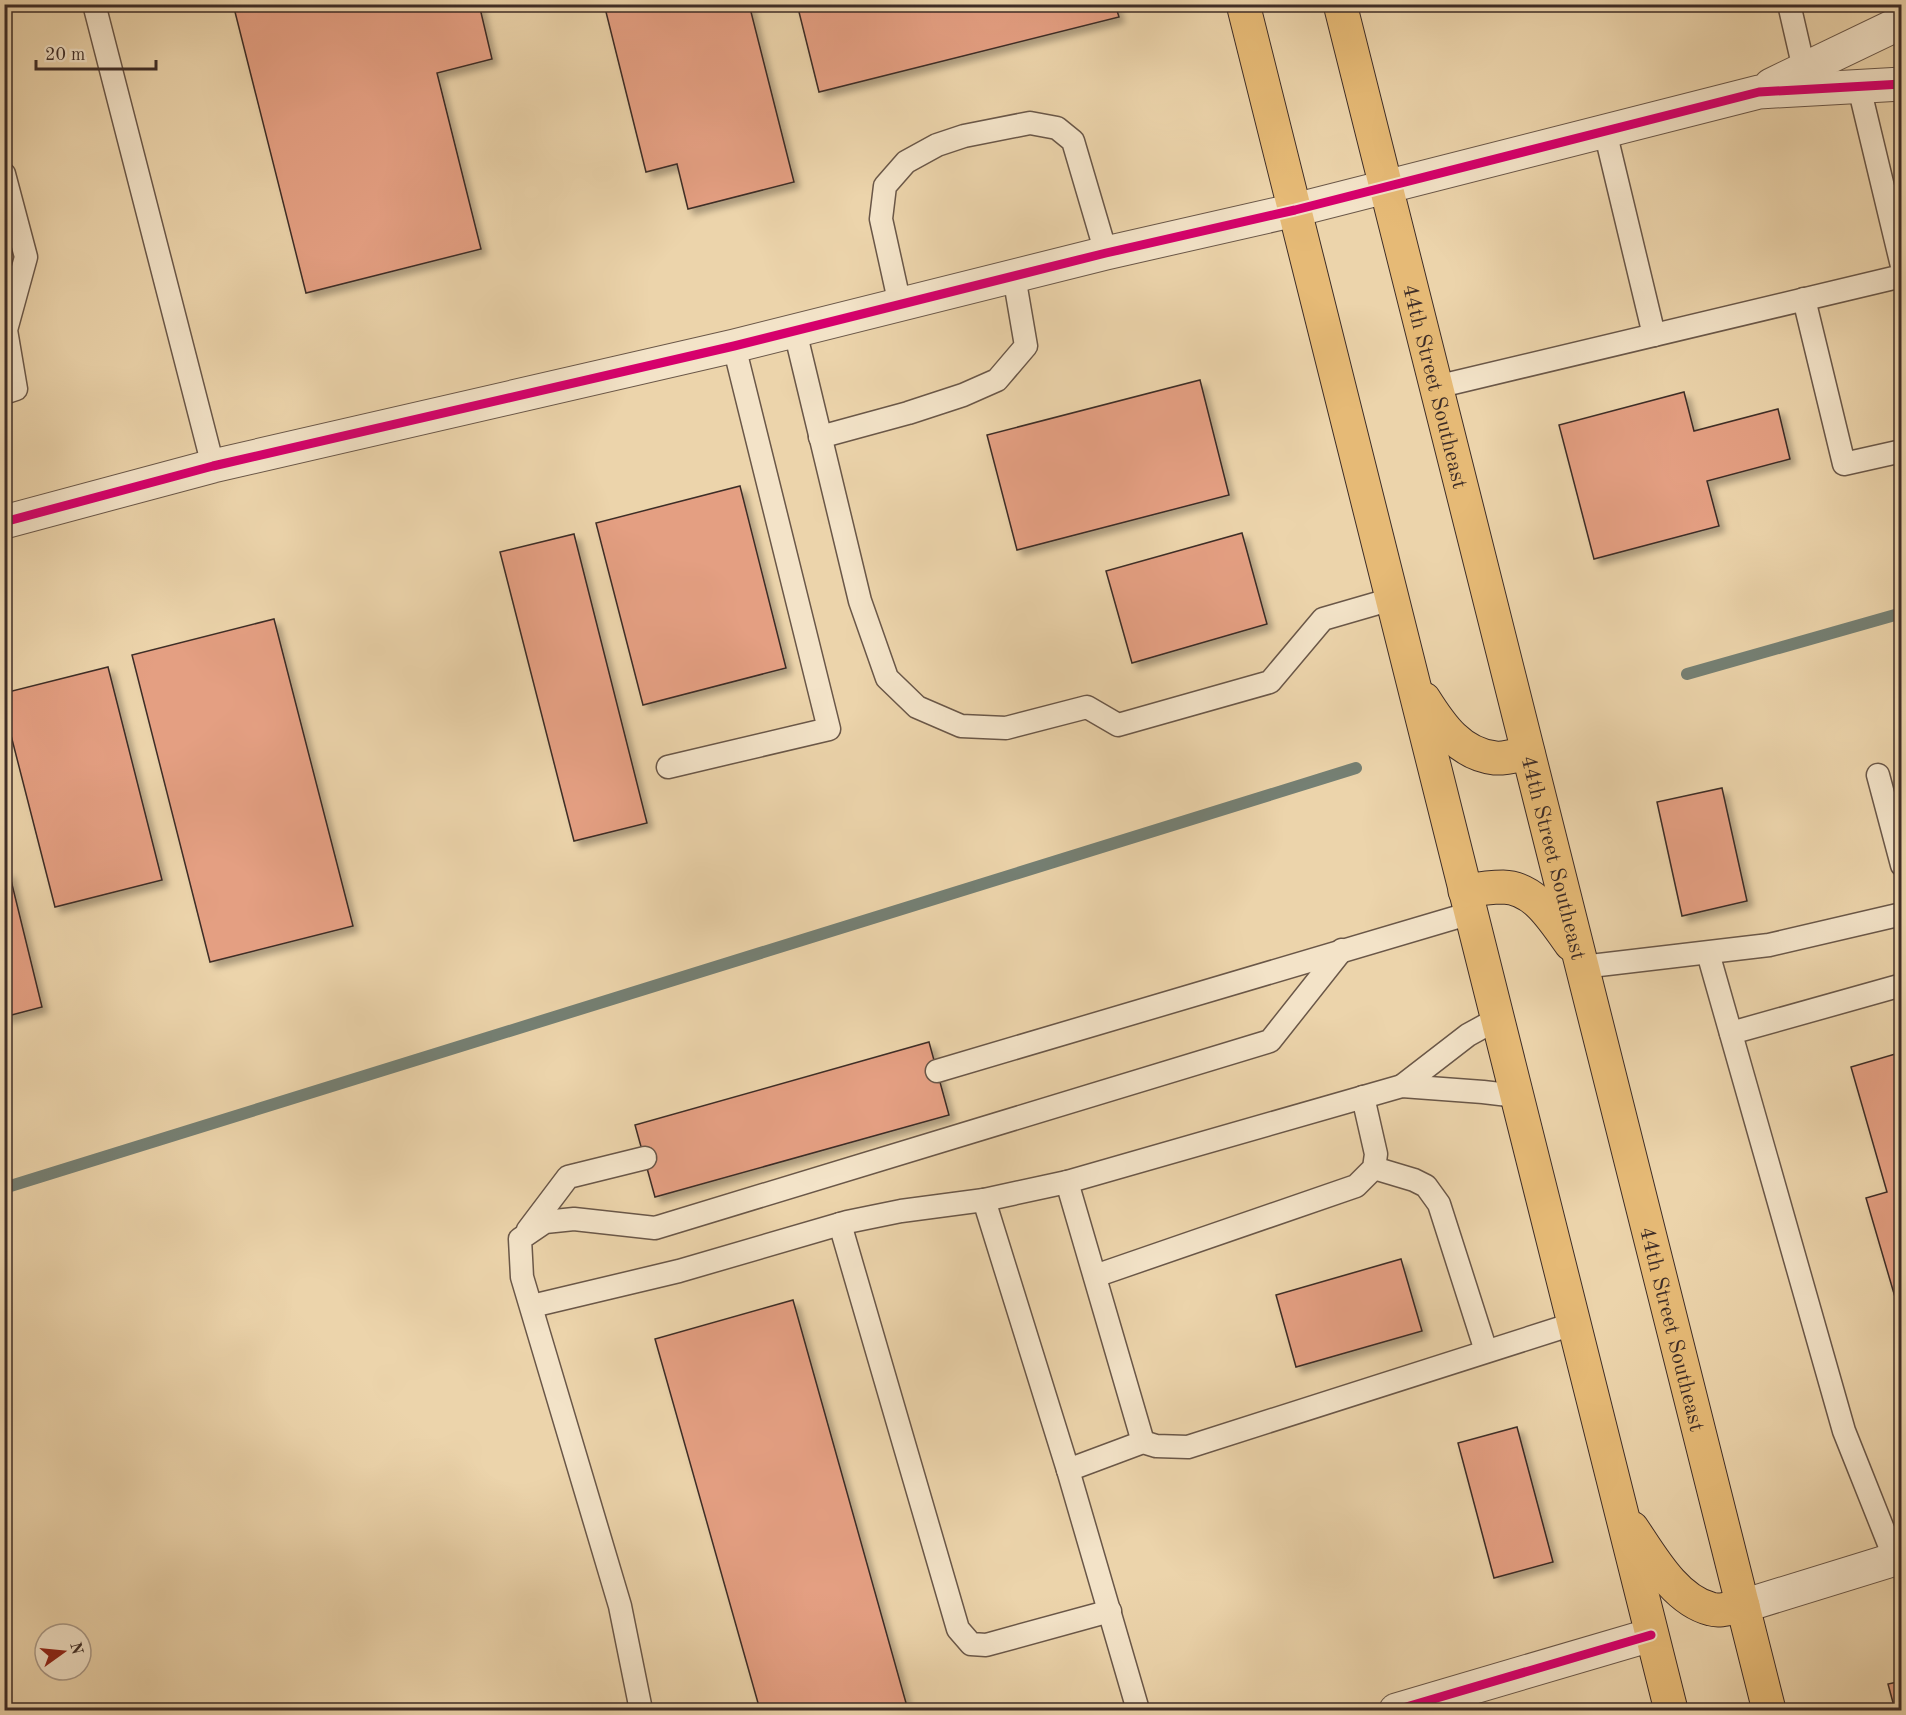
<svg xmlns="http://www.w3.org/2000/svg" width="1906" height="1715" font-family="'Old Standard TT',serif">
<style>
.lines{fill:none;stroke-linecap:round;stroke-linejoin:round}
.stream{stroke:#758074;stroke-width:12}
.building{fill:#e49f82;stroke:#3e2d27;stroke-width:1.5;filter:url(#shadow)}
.service-casing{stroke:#6a5748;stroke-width:25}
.minor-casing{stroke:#6a5748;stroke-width:35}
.tertiary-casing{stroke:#6a5748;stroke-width:35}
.primary-casing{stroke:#3e2d27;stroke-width:35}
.service{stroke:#f3e3c8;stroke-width:22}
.minor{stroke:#f3e3c8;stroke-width:33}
.tertiary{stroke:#f3e3c8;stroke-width:33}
.primary{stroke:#e6ba76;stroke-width:33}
.cycleway-casing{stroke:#f3e3c8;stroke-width:13}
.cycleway{stroke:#d6006c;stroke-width:9}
.labels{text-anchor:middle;stroke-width:4.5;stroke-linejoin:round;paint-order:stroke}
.street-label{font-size:22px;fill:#3e2d27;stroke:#f3e3c8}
</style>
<defs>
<filter id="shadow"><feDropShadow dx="5.5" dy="5.5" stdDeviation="3" flood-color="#0004"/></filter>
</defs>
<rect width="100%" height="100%" fill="#ecd4ab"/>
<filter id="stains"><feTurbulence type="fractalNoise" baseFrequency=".00333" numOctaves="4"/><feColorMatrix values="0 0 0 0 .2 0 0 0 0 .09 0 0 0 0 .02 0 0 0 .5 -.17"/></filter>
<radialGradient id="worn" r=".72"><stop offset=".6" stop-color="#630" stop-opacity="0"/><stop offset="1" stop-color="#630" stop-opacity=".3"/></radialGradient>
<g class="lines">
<g class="stream">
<polyline points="1687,674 1902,613"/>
<polyline points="4,1188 1356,768"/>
</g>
</g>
<g class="building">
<polygon points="233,4 479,4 492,59 437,73 481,249 306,293"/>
<polygon points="604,4 749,4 794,182 688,209 677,164 646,172"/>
<polygon points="797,4 1115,4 1119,17 819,92"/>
<polygon points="1200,380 1229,495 1017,550 987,435"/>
<polygon points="1684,392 1694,431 1778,409 1790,459 1707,481 1719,526 1594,559 1559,425"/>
<polygon points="740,486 786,668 643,705 596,523"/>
<polygon points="1242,533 1267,624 1132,663 1106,571"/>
<polygon points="574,534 647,823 574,841 500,552"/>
<polygon points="274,619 353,926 210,962 132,655"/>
<polygon points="108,667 162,880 55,907 4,708 4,693"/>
<polygon points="1722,788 1747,901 1682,916 1657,802"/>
<polygon points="9,872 42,1007 4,1017 4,873"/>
<polygon points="929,1042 949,1115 655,1197 635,1125"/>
<polygon points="1902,1052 1902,1321 1866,1198 1887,1192 1851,1067"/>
<polygon points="1401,1259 1422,1331 1296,1367 1276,1295"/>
<polygon points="793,1300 908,1710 760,1710 655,1339"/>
<polygon points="1517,1427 1553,1562 1494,1578 1458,1443"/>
<polygon points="1902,1681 1902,1710 1895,1710 1888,1684"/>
</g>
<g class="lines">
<defs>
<g id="service">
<polyline points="94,4 213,466"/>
<polyline points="1789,4 1804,69"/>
<polyline points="1859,87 1902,266"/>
<polyline points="1605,131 1654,335"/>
<polyline points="4,174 26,257 6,330 16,389 4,393"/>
<polyline points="1804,299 1844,464 1902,451"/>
<polyline points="900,305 881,219 885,186 906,162 937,145 964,136 1030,123 1057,128 1073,141 1106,253"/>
<polyline points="795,331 860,601 887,678 917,707 961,726 1006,728 1087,707 1118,725 1270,682 1323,619 1392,599"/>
<polyline points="1436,387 1902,276"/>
<polyline points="820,437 908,413 963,395 997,380 1026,346 1014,276"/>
<polyline points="668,767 829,729 734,346"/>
<polyline points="1878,775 1902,865"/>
<polyline points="1708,953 1844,1431 1895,1559"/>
<polyline points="1582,967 1769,945 1902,914"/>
<polyline points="1731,1033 1902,985"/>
<polyline points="937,1071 1471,913"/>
<polyline points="1402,1086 1468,1035 1497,1019"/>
<polyline points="1374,1168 1414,1180 1426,1186 1439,1204 1486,1351"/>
<polyline points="1067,1182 984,1200 1068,1470"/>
<polyline points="840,1224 958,1629 971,1644 986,1645 1110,1611"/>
<polyline points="528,1230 568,1177 645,1158"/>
<polyline points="1095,1276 1356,1186 1374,1168 1376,1154 1363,1097"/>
<polyline points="532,1306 679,1271 847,1222 901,1211 984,1200"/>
<polyline points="1143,1442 1067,1182 1402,1086 1483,1092 1517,1096"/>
<polyline points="641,1710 620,1606 522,1277 520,1239 545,1222 574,1219 655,1228 1270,1041 1342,950"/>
<polyline points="1138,1710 1068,1470 1143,1442 1156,1446 1188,1447 1573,1324"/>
</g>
<g id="minor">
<polyline points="4,522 213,466 734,346 1106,253 1295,210"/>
<polyline points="1743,1606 1902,1557"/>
<polyline points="1396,1710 1651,1635"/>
</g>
<g id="tertiary">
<polyline points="1771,85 1902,22"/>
<polyline points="1295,210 1759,92 1902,84"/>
</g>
<g id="primary">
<polyline points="1243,4 1671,1710"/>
<path id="s1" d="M1340 4 1769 1710"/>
<path d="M1424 699C1441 726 1460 754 1495 758 1505 759 1518 755 1528 753"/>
<path d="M1465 891C1477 889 1491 887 1503 887 1536 888 1554 921 1571 944"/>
<path d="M1632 1528C1651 1556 1675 1600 1711 1609 1720 1612 1734 1607 1743 1606"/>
</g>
</defs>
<use href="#service" class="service-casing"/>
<use href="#minor" class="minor-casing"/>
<use href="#tertiary" class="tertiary-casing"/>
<use href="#primary" class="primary-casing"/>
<use href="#service" class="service"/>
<use href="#minor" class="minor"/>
<use href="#tertiary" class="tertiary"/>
<use href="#primary" class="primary"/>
<defs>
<g id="cycleway">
<polyline points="4,522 213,466 734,346 1106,253 1295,210 1759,92 1902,84"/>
<polyline points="1396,1710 1651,1635"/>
</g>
</defs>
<use href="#cycleway" class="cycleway-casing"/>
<use href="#cycleway" class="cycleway"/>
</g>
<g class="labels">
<g class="street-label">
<text dy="8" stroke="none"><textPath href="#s1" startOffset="394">44th Street Southeast</textPath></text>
<text dy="8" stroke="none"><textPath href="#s1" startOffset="880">44th Street Southeast</textPath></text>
<text dy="8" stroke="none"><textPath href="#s1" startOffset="1366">44th Street Southeast</textPath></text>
</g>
</g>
<rect width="1906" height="1715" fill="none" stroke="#ecd4ab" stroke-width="24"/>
<rect x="6" y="6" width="1894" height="1703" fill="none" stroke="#3e2d27" stroke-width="3"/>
<rect x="12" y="12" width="1882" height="1691" fill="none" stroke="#3e2d27" stroke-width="1.5"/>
<g transform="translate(63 1652) rotate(75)"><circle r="28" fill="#f3e3c8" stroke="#ab9a88" stroke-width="1.5"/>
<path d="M0-4.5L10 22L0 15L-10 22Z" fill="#8f2418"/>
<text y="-9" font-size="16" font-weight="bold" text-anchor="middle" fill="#3e2d27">N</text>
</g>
<path d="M36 60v9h120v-9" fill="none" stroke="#3e2d27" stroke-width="3"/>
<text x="45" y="60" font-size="18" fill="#3e2d27" stroke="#f3e3c8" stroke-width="4.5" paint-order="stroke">20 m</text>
<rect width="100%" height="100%" filter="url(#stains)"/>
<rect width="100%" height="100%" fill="url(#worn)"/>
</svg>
